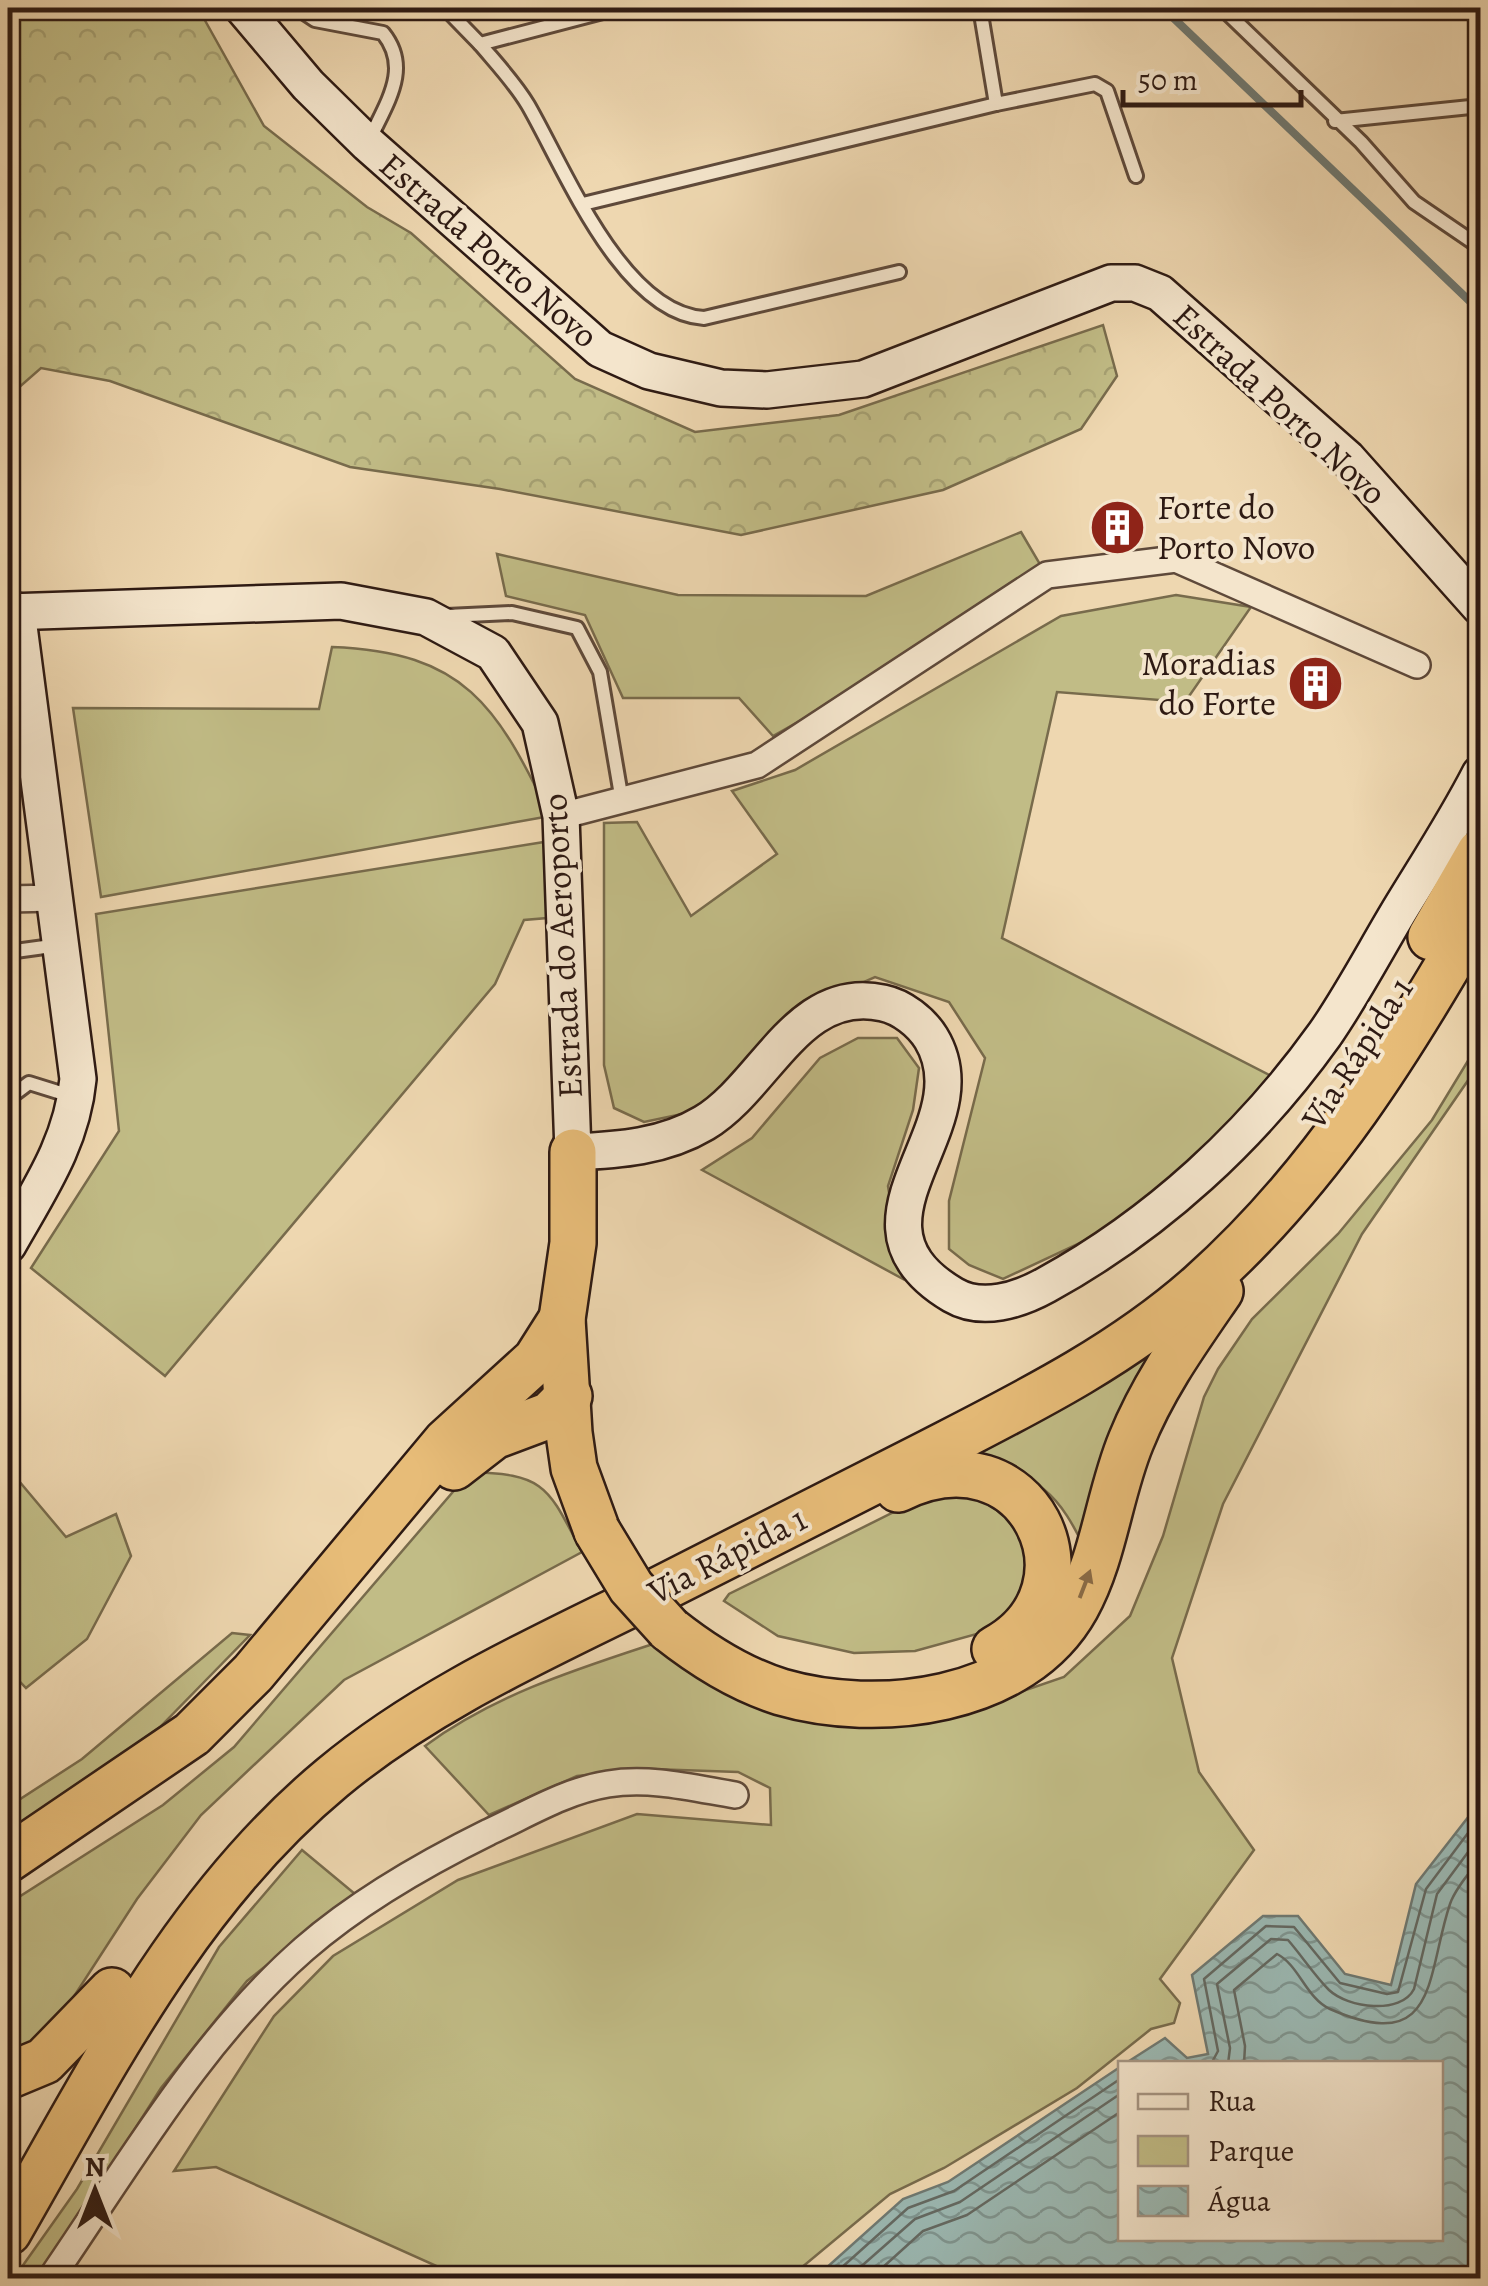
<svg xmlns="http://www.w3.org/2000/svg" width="1488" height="2286" font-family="Alegreya,serif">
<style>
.green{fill:#c1bc86;stroke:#786b4c;stroke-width:2.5}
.forest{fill:url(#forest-crowns);stroke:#786b4c;stroke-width:2.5}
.water{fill:url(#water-waves);stroke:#6f7972;stroke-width:2.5}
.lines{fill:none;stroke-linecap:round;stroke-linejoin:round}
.shore{stroke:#646962;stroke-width:2.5}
.stream{stroke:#6f7972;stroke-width:8}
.lane-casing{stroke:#5e493a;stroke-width:18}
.street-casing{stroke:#5e493a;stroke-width:30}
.secondary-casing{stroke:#2e1a13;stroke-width:40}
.highway-casing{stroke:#2e1a13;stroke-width:50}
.lane{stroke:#f4e5cc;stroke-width:12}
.street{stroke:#f4e5cc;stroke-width:25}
.secondary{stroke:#f4e5cc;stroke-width:35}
.highway{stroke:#e7bc78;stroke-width:45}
.highway-bridge-casing{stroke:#2e1a13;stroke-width:50;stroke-linecap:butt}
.highway-bridge{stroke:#e7bc78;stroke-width:45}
.oneway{fill:#8a6b46}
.labels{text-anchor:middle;stroke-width:8;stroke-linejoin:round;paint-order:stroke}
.street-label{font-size:35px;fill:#2e1a13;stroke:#f4e5cc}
.poi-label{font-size:35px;fill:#2e1a13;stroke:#f4e5cc;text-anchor:start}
</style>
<defs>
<pattern id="forest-crowns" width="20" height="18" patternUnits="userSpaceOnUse" patternTransform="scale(2.5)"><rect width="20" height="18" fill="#c1bc86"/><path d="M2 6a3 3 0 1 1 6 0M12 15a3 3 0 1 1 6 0" fill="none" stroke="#a6a173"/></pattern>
<pattern id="water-waves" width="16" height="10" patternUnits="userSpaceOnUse" patternTransform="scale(2.5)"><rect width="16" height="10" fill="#9bb8b2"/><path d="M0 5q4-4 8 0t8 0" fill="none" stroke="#7f9590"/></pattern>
</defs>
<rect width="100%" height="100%" fill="#eed7b0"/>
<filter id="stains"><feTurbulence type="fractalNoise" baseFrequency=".002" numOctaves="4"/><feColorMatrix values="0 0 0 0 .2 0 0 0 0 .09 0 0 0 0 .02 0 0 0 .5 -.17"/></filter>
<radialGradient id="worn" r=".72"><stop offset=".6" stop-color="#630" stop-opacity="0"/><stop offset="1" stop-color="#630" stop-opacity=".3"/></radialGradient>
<g class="green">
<polygon points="1021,532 1044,571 913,657 773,736 739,698 623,698 585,615 506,596 497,554 678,595 866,596"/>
<polygon points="1176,595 1251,607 1185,702 1057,692 1002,938 1281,1081 1239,1127 1095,1236 1003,1279 969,1265 949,1249 949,1201 985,1058 949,1002 875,977 798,1011 734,1086 687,1113 644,1122 614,1108 604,1065 604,823 637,822 691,916 777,854 732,791 795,770 1061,616"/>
<path d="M332 647C465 652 497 706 550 816L101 897 73 708 319 709Z"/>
<polygon points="544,842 547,918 524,920 495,984 165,1376 31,1268 119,1131 96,914"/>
<polygon points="858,1038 897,1038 919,1068 913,1110 888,1186 903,1279 702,1170 752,1138 820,1058"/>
<path d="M1480 1041V1063L1362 1234 1223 1504 1172 1658 1199 1772 1254 1850 1160 1979 1180 2003 1174 2023 1151 2029 1077 2088 944 2168 890 2194 789 2278H463L216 2167 174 2171 274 2016 333 1956 458 1880 637 1814 771 1825 770 1788 738 1772 651 1769 577 1776 489 1815 425 1746C496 1694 577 1669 659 1642L674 1655 970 1709 1064 1677 1130 1616 1163 1536 1204 1397 1218 1369 1252 1319 1338 1234 1432 1120Z"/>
<path d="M1178 1329 1088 1556C1059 1491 1039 1476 970 1459Z"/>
<polygon points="8,1468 66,1537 116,1514 131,1556 87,1639 26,1688 8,1669"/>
<path d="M470 1472C547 1474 548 1488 582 1552L344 1680 201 1815 137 1899 47 2038 8 2062V1904L163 1805 234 1747Z"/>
<path d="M960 1490C1008 1512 1024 1527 1037 1579L995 1629 915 1651 854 1653 778 1636 724 1601 729 1594 922 1498Z"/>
<polygon points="232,1633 250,1635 160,1727 8,1835 8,1807 82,1759"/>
<polygon points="302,1850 355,1894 247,1981 161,2088 40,2278 14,2278 77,2189 219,1947"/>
</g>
<polygon class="forest" points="9,8 198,8 264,126 367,207 411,233 575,379 695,432 839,415 1103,325 1117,376 1081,429 943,490 741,535 500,489 350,467 110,381 41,368 8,397"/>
<polygon class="water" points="1480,1802 1480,2278 815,2278 903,2199 948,2182 1120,2067 1120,2238 1440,2238 1440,2064 1126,2063 1165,2038 1187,2058 1208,2054 1192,1975 1263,1916 1298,1916 1345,1974 1391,1985 1416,1884"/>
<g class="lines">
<g class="shore">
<polyline points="1211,2064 1218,2051 1204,1979 1266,1926 1294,1927 1340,1983 1387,1994 1398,1992 1426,1889 1480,1817"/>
<path d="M1228 2064 1230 2048 1217 1984 1271 1939 1288 1940C1302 1956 1314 1975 1329 1990 1348 2008 1401 2015 1414 1989L1437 1894 1480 1836"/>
<path d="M1244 2064 1245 2046 1234 1990 1277 1954C1299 1965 1306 1998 1330 2009 1439 2057 1426 1975 1450 1904 1455 1889 1470 1872 1480 1859"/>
<polyline points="830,2278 908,2208 954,2191 1120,2079"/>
<polyline points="848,2278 915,2219 960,2202 1120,2094"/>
<polyline points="871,2278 923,2231 967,2215 1120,2112"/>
</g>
<polyline class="stream" points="1163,8 1480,311"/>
<defs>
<g id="lane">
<path d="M297 8 315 20 383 33C412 69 386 103 369 141"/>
<polyline points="445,8 480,44 618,8"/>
<polyline points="980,8 996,104 1095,84 1107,91 1136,176"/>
<polyline points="1222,8 1361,142 1414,202 1480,247"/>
<path d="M480 44C496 63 515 83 528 105 565 169 622 313 704 318L899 272"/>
<polyline points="1335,121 1480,106"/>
<polyline points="583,204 996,104"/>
<polyline points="447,616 512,613 577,628 600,672 622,801"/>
<polyline points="8,952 59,945"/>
<polyline points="9,1098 29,1083 74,1097"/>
</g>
<g id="street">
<polyline points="561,816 757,765 1047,575 1176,559 1417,665"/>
<polyline points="8,899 56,898"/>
<path d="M51 2278C128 2166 201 2039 304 1949 359 1901 424 1864 489 1832 528 1814 565 1791 608 1784 650 1777 693 1788 735 1795"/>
</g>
<g id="secondary">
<polyline points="243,8 308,85 368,144 600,349 649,371 721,388 767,390 863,379 1111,283 1135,283 1160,293 1347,458 1480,607"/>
<path d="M8 612 341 601 426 617 493 653 540 723 561 816 573 1152C619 1150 664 1147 704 1123 766 1086 798 984 883 1003 902 1007 921 1022 931 1038 986 1128 828 1221 953 1295 982 1312 1019 1300 1046 1285 1157 1224 1252 1136 1325 1034 1352 995 1375 951 1399 911 1427 865 1456 821 1480 774"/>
<path d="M8 1245C39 1190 72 1143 78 1079L17 611"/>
</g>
<g id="highway">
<polyline points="1431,937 1480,852"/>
<polyline points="573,1152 573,1243 562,1319 569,1433 574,1468 597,1531"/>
<polyline points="454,1467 494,1436 550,1415 569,1396"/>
<path d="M898 1489C1030 1424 1105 1589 995 1649"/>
<path d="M669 1629C703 1656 739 1679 781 1692 877 1720 1022 1704 1076 1607 1104 1557 1109 1494 1131 1441 1153 1386 1187 1339 1220 1291"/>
<polyline points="8,1859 192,1734 253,1673 446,1442 536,1360 562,1319"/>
<polyline points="8,2076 44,2061 112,1991"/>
<path d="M8 2232C102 2069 185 1900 332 1778 429 1697 547 1646 659 1590 747 1545 835 1500 923 1456 1020 1406 1119 1358 1201 1285 1320 1179 1402 1047 1480 910"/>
</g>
</defs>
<use href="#lane" class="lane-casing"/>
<use href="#street" class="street-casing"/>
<use href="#secondary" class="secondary-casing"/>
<use href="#highway" class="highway-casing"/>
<use href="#lane" class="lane"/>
<use href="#street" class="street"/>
<use href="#secondary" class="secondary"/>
<use href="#highway" class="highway"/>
<defs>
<polyline id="highway-bridge" points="597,1531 631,1587 669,1629"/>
</defs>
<use href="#highway-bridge" class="highway-bridge-casing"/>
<use href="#highway-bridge" class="highway-bridge"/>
</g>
<defs><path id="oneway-solid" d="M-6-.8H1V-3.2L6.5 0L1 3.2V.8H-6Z" transform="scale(2.5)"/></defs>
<use class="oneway" href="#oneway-solid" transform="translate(1085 1584) rotate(-69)"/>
<defs>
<symbol id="building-disc" viewBox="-11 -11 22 22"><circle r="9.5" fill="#8f2418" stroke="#f4e5cc"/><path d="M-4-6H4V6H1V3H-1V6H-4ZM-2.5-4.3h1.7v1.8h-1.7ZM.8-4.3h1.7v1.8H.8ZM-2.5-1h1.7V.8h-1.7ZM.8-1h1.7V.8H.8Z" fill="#fff"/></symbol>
</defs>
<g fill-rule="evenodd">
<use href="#building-disc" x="1086" y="496" width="63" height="63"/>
<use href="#building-disc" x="1284" y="652" width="63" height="63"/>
</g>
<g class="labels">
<g class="street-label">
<text transform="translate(489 250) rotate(41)" y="12">Estrada Porto Novo</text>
<text transform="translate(1280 404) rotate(43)" y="12">Estrada Porto Novo</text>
<text transform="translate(562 946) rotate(-93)" y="12">Estrada do Aeroporto</text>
<text transform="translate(1357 1053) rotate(-57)" y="12">Via Rápida 1</text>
<text transform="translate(727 1555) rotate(-27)" y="12">Via Rápida 1</text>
</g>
<g class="poi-label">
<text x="1157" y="519">Forte do<tspan x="1157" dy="40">Porto Novo</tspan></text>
<text x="1276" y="675" text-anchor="end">Moradias<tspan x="1276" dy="40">do Forte</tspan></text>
</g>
</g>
<rect width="1488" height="2286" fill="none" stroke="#eed7b0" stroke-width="40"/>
<rect x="10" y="10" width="1468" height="2266" fill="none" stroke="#2e1a13" stroke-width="5"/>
<rect x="20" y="20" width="1448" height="2246" fill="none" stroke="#2e1a13" stroke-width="2.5"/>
<rect x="1118" y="2061" width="325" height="180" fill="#f4e5cc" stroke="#a59482" stroke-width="2.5"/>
<rect x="1138" y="2094" width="50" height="15" fill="#f4e5cc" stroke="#a59482" stroke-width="2.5"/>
<text x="1208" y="2111" font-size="30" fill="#2e1a13">Rua</text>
<rect x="1138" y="2136" width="50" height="30" fill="#c1bc86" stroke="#a59482" stroke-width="2.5"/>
<text x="1208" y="2161" font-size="30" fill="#2e1a13">Parque</text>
<rect x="1138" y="2186" width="50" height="30" fill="url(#water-waves)" stroke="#a59482" stroke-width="2.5"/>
<text x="1208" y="2211" font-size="30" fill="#2e1a13">Água</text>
<g transform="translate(95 2191)" stroke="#f4e5cc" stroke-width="8" paint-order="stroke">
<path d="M0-8L18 38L0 25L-18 38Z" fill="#2e1a13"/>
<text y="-15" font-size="28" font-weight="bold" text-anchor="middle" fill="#2e1a13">N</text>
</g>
<path d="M1123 90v15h178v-15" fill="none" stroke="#2e1a13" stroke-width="5"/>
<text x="1138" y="90" font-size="30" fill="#2e1a13" stroke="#f4e5cc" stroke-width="8" paint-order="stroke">50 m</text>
<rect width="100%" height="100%" filter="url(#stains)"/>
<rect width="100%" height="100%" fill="url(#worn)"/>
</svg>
